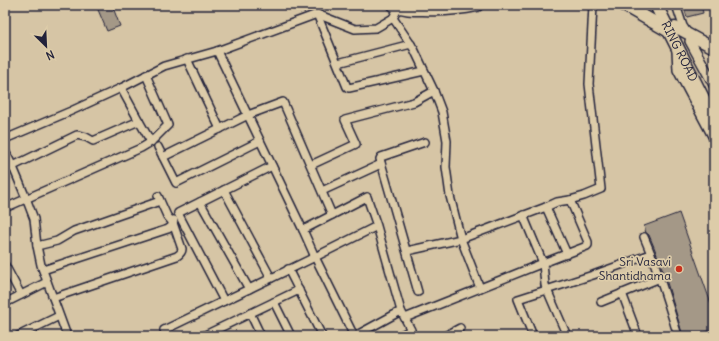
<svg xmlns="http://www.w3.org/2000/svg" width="719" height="341" font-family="Delius,sans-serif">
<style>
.building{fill:#a49887;stroke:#22223b}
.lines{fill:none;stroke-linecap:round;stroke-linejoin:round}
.street-casing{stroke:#22223b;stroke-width:10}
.secondary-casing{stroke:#22223b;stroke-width:12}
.primary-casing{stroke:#22223b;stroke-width:13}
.highway-casing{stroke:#22223b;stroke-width:15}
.street{stroke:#ddcca9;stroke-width:7}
.secondary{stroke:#ddcca9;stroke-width:9}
.primary{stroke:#ddcca9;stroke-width:10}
.highway{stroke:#ddcca9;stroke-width:12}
.poi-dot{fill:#c8321e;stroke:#ddcca9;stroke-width:1.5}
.labels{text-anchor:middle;stroke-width:3.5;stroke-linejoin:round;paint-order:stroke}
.street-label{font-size:12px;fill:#22223b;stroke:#ddcca9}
.poi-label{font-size:12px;fill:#22223b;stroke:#ddcca9;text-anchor:end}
</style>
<rect width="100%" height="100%" fill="#d6c5a5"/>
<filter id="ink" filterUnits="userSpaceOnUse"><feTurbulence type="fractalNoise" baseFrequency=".025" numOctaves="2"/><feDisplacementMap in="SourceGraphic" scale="8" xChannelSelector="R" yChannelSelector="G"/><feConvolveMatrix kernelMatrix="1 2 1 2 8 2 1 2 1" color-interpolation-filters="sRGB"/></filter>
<g filter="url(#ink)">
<g class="building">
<polygon points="96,5 112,5 120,26 107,31"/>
<polygon points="683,5 701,5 703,13 687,17"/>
<polygon points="679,213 714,312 714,329 695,336 683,336 665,276 654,247 649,235 646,233 644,226"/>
</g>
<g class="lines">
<defs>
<g id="street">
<polyline points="676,5 683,26 687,32"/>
<polyline points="317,14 347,87 349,88 424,71"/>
<polyline points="217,51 303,230"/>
<polyline points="187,59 220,129"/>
<polyline points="338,63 411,44"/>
<polyline points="121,88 139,121 151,142"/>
<polyline points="434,91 442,112 447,141 446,167 450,196 461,239 480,288"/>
<polyline points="5,139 71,111 121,88 164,66 217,51 317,14 355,29 376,28 393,18 400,5"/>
<polyline points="260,141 176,183 163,157 248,115 283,102 332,215"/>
<polyline points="158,147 163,157"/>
<polyline points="5,151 13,167 26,198 34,219 37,246 41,265 67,336"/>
<polyline points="311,165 356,144 345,120 414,102 434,91 414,49 393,18"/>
<polyline points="5,170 77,135 86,137 93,141 139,121"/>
<polyline points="224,190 271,278"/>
<polyline points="322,191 381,164"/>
<polyline points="200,202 249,289"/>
<polyline points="546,207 567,254"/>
<polyline points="5,208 141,148 151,142 168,125 146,75"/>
<polyline points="523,215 543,263 545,285 567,336"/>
<polyline points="377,226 315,257 303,230 367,197 377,226 401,311 411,330 399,336"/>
<path d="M644 237C658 269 668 303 678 336"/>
<polyline points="37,246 57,241 74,231 160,201"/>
<polyline points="407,251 461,239 546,207 557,202 570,200 584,196 601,189 589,84 593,5"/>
<polyline points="5,265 21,295"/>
<polyline points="288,269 322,336"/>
<polyline points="43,270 168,229 171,227 174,220"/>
<polyline points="418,292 380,159 381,157 425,142"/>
<polyline points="622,293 638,336"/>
<path d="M53 298 177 256C180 254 182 252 182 249L173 223 167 216 158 196"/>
<polyline points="224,301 178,213 272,166"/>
<polyline points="274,302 291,336"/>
<polyline points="601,302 660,278"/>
<polyline points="5,303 47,282"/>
<polyline points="250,313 261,336"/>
<polyline points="405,318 543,263 587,246 588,245 588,242 570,200"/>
<polyline points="18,336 59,316"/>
<polyline points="168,336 164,330 315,257 354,336"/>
<polyline points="203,336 299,290"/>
<polyline points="355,336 401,311"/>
<polyline points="445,336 460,328"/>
<polyline points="533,336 518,299 593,275 651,254"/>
</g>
<g id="secondary">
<polyline points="690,41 714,85"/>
<polyline points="677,51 678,70 714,138"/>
</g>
<polyline id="primary" points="675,27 714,48"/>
<g id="highway">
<path d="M394 5C403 9 413 9 423 9 442 10 458 9 477 5"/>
<polyline points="624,5 669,31"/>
<path id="s1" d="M656 5 714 120"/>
</g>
</defs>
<use href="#street" class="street-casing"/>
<use href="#secondary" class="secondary-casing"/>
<use href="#primary" class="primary-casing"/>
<use href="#highway" class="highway-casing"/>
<use href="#street" class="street"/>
<use href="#secondary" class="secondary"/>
<use href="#primary" class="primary"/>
<use href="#highway" class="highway"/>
</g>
</g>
<circle class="poi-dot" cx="679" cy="269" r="4"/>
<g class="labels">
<g class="street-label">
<text dy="4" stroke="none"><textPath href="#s1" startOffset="52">RING ROAD</textPath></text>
</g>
<g class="poi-label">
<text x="671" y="266">Sri Vasavi<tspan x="671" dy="14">Shantidhama</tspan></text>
</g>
</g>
<rect width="719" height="341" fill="none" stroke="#ddcca9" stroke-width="20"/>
<rect x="10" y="10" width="699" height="321" fill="none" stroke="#22223b" stroke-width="1.5" filter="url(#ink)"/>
<g transform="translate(46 46) rotate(156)" stroke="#ddcca9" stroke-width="3" paint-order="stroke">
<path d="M0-3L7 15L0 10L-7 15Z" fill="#22223b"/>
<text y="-6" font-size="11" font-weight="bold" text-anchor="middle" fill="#22223b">N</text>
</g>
</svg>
